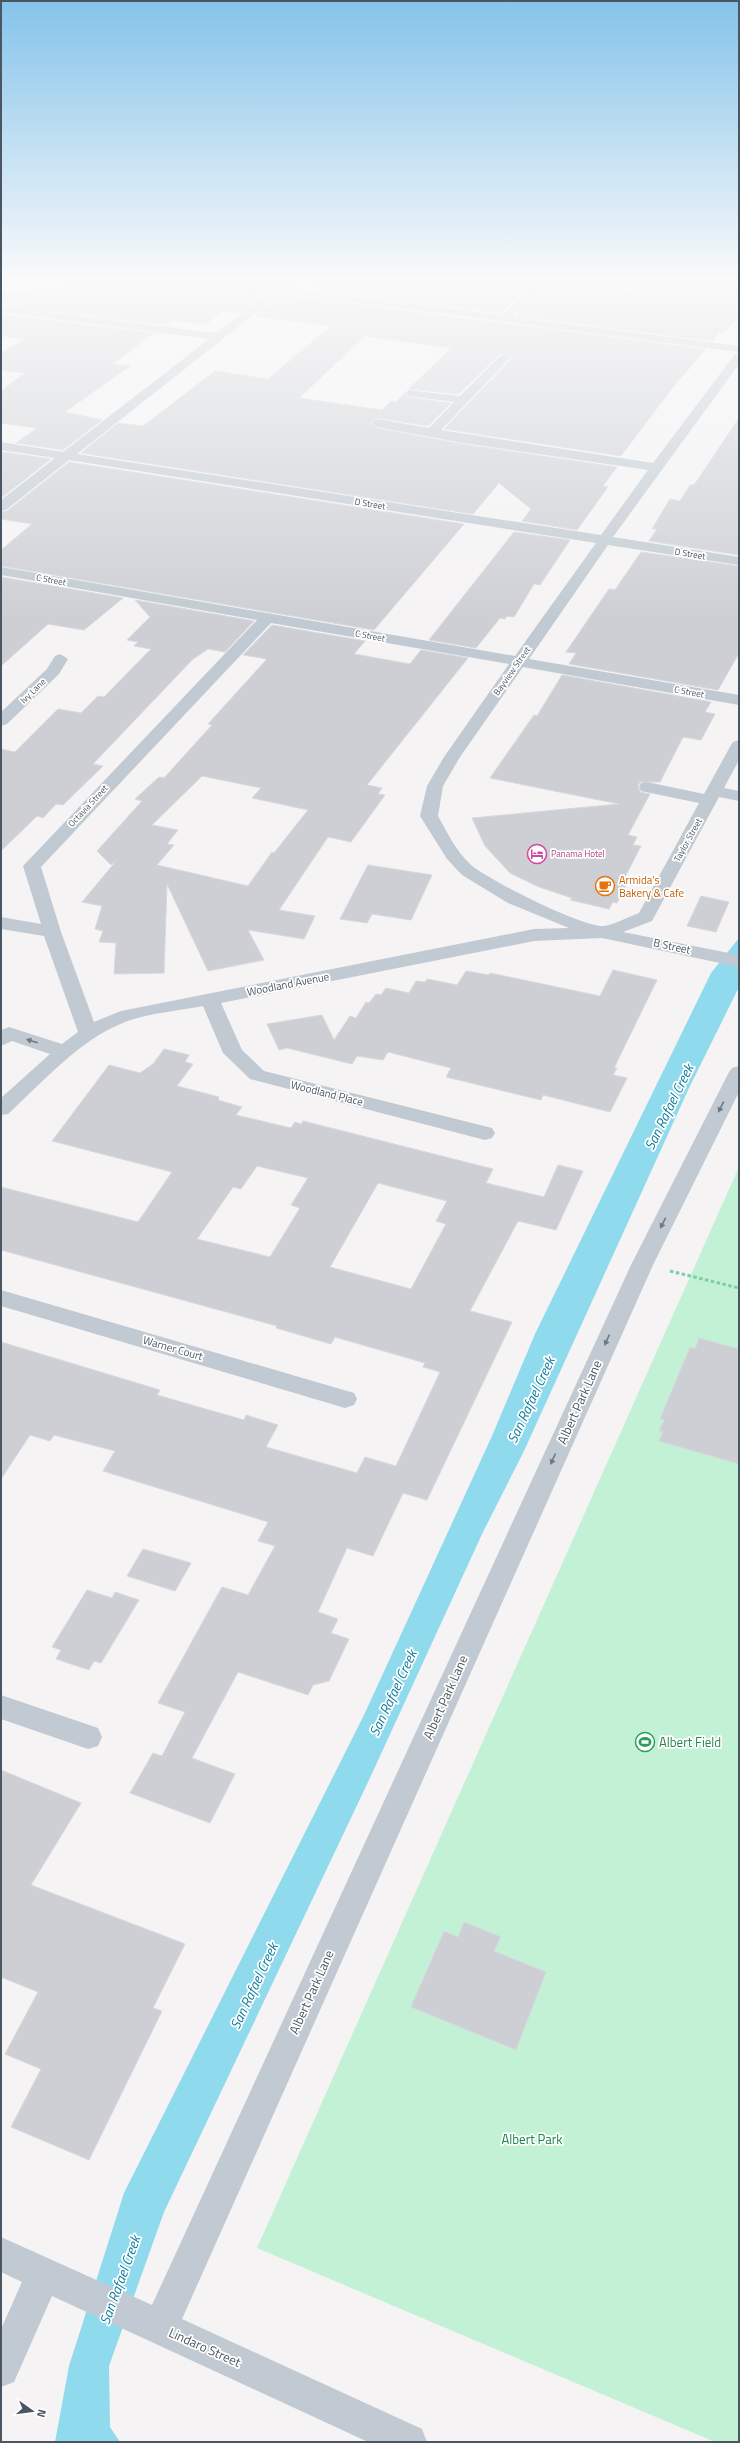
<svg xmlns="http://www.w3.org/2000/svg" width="740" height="2443" font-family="'Titillium Web',sans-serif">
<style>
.green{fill:#c3f1d5}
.water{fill:#90daee}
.building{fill:#cdcfd5;stroke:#d7d9de;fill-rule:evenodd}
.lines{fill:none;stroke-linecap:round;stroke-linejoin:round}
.path{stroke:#7ad0a6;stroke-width:3;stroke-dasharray:3.5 2.5;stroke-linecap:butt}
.minor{fill:#c1cad2;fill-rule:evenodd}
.oneway{fill:#6e7983}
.labels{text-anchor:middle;stroke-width:3.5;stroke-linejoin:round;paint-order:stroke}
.far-street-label{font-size:9px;fill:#4a5661;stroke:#fff}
.far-hotel-label{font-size:9px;fill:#b23c85;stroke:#fff;text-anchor:start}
.food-label{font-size:11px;fill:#c56008;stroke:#fff;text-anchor:start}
.street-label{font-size:11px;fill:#4a5661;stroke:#fff}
.near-street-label{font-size:13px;fill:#4a5661;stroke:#fff}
.near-leisure-label{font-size:13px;fill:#27864d;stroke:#fff;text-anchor:start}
.near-park-label{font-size:13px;fill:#17864f;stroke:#fff}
.near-water-label{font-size:14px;font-style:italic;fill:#0c7c9b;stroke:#fff}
</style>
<rect width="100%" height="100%" fill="#f5f3f3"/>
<polygon class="green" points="739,1167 739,2442 715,2442 257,2248"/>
<polygon class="water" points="739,938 739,987 689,1088 524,1451 483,1532 369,1780 164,2212 109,2366 110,2427 120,2442 55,2442 69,2366 124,2193 364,1715 492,1436 535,1334 711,973"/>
<g class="building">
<polygon points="66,278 217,278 276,286 239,313 222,311 205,325 172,320 165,325 1,305 1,291 49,297 47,291 65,287"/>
<polygon points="324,278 400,278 473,288 483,278 536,279 501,313 311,289"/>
<polygon points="640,278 706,278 739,283 739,317 723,333 719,332 712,341 516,316 550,281 630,291 632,289 658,292 664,289 658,284 638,281"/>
<polygon points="281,295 706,349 673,387 621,456 444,429 512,358 506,353 500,354 459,394 409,389 451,348 365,336 299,398 382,410 391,401 396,402 405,393 408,397 451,403 428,426 377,418 370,423 377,428 463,444 617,467 603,486 608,487 577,530 522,521 531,509 499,483 473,514 81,453 118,423 143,426 215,371 268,379 331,326 255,316"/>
<polygon points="1,314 154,333 112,364 130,366 65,412 102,420 63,450 16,443 37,428 1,423 1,391 25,373 1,370 1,353 25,339 1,336"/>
<polygon points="739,418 739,555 649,541 657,529 652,529 670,499 680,501 690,485 694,485"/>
<polygon points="4,452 51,459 1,498 1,454"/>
<polygon points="69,462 464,524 374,630 1,566 1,550 32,524 1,519 1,512 7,511"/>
<polygon points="514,532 570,540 540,585 534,584 514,617 507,616 505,619 500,618 476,648 429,640"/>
<polygon points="641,552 739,566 739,653 718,690 569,664 576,653 566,652 609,589 615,590"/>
<polygon points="1,577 123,598 84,630 48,624 1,666"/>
<polygon points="135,600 254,621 225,652 208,649 193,659 93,764 103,766 63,805 56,804 43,818 37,816 1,851 1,749 15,752 58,709 81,713 98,696 104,697 151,649 134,646 138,642 127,640 150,617"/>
<path d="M272 625 365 641 354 654 410 664 421 650 468 658 367 785 382 788 378 794 385 795 351 842 328 837 279 910 315 916 304 939 248 930 264 960 208 971 167 884 164 973 114 974 116 943 99 942 103 931 95 929 102 906 82 902 117 860 111 865 97 851 142 801 135 799 159 777 164 778 212 725 208 724 267 659 243 655ZM202 776 261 788 252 798 308 810 274 853 272 852 248 886 157 865 174 845 167 844 178 830 152 825Z"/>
<polygon points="562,675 711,702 705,712 715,714 701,740 683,737 660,782 640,782 638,786 640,792 650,794 628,835 637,837 633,845 641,846 624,879 629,880 617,903 613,902 609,909 570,900 572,898 539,887 510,873 485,846 472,818 619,804 490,778 534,715 537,716"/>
<polygon points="368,865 432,875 411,920 372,914 367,923 340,919"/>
<polygon points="701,896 729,902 716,932 687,926"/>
<polygon points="613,970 657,980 614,1068 617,1068 613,1075 627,1078 610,1112 543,1095 541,1100 446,1077 451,1068 388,1052 383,1060 357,1056 352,1064 287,1048 279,1050 267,1024 322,1015 334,1040 350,1016 356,1018 366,1002 369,1003 376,994 381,995 386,988 409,993 416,981 425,982 427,979 457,985 466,971 489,975 490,973 600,996"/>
<path d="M164 1049 189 1055 185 1062 193 1064 177 1086 219 1097 218 1100 242 1107 236 1115 291 1128 295 1122 301 1124 303 1121 493 1169 486 1183 544 1197 558 1165 583 1171 556 1230 518 1221 470 1311 512 1322 427 1500 403 1493 373 1556 347 1548 318 1612 338 1619 331 1633 349 1639 329 1681 313 1685 308 1695 238 1672 192 1758 235 1774 210 1823 130 1793 153 1753 162 1756 185 1712 158 1703 222 1587 248 1595 275 1546 258 1541 268 1522 103 1471 115 1451 54 1435 50 1441 30 1435 1 1479V1342L160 1390 157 1395 244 1420 246 1415 278 1425 266 1447 357 1473 365 1457 396 1466 440 1372 423 1367 425 1363 335 1337 331 1344 276 1328 277 1326 1 1250V1187L138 1222 172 1172 52 1141 109 1065 140 1073 153 1064ZM257 1166 308 1178 291 1205 300 1208 270 1257 197 1239 233 1187 241 1189ZM378 1183 447 1201 436 1221 446 1224 411 1289 330 1267Z"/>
<polygon points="699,1338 739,1349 739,1464 659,1441 663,1432 659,1431 664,1420 660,1419 690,1347 695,1349"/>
<polygon points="143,1549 191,1563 175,1591 127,1576"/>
<polygon points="87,1590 112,1598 115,1592 139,1600 101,1663 94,1661 89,1670 56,1659 61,1650 52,1647"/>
<polygon points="1,1770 81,1803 31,1885 185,1944 153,2008 162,2011 89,2160 11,2127 41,2069 5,2054 38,1992 1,1977"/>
<polygon points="464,1922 501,1937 494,1951 546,1972 516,2050 411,2007 444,1931 458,1937"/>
</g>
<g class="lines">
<polyline class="path" points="670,1271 739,1288"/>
<g class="minor">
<path d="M287 279 295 281 288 288 502 315 539 279H550L513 317 739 346V352L281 293 77 454 601 535 648 470 463 443 377 427 371 423 377 419 429 428 454 402 408 396 406 393 408 390 460 396 501 355 505 354 511 357 509 359 441 430 653 463 735 354 739 353V364L613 537 739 557V565L608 545 529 659 739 695V705L523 667 460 757 443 786 438 816C447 832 456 851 470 864 486 879 585 929 604 926 616 924 628 917 639 913L699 803 641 791 639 787 641 783 647 782 704 794 731 745 733 742 739 740V760L724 788 739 791V801L719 797 652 921 623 932 739 955V967L602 938 534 941 221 1003 242 1050 264 1071 492 1128 495 1133 492 1138 485 1140 250 1079 223 1053 203 1006C178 1011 149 1013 125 1022 79 1040 44 1081 8 1114L1 1115V1098L50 1054 12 1041 1 1046V1030L9 1027 62 1044 78 1032 44 936 1 929V917L41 924 23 866 257 620 1 575V567L515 656 596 543 69 460 6 510 1 511V500L55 458 1 450V442L63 452 209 339 1 312V306L216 333ZM271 623 509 664 444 757 427 786 420 816 447 859 462 875 508 903 569 928 534 929 121 1011 94 1022 61 932 41 867Z"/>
<polygon points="581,279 608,279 658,285 663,288 658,291 586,282"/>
<polygon points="60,654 68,659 59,674 7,724 1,726 1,712 47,669 55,656"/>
<polygon points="739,1066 739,1092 653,1265 182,2319 422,2429 427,2442 368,2442 52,2296 14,2382 1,2387 1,2329 22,2282 1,2272 1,2237 152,2305 631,1265 729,1072 732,1068"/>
<polygon points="1,1290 354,1393 357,1399 354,1405 345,1408 1,1306"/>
<polygon points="1,1695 98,1728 102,1737 98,1746 88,1749 1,1719"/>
</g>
</g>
<defs><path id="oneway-solid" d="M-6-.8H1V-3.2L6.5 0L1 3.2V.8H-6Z"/></defs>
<g class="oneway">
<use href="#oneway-solid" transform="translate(32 1041) rotate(-162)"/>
<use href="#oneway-solid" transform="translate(721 1107) rotate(117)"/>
<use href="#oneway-solid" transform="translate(663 1223) rotate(117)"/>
<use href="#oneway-solid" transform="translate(607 1340) rotate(114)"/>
<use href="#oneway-solid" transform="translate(553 1459) rotate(114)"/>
</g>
<linearGradient id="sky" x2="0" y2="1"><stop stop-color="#85c3ea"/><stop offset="0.45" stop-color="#fafafa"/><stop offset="1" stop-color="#fafafa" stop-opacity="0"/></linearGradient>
<rect width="740" height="621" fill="url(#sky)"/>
<defs>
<symbol id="hotel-ring" viewBox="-11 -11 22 22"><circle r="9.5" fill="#fff" stroke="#d1479c" stroke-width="1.5"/><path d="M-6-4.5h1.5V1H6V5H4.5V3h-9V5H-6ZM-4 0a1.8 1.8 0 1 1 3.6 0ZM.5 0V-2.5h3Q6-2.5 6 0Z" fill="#d1479c"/></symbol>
<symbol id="cafe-ring" viewBox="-11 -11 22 22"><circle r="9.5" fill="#fff" stroke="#e8710a" stroke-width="1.5"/><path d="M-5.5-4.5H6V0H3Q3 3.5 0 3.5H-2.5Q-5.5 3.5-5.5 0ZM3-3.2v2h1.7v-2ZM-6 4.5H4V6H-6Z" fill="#e8710a"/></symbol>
<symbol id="stadium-ring" viewBox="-11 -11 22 22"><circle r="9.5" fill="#fff" stroke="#2e9e5b" stroke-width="1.5"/><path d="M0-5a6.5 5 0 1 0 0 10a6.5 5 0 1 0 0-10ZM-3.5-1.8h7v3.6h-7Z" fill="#2e9e5b"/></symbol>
</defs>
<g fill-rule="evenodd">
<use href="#hotel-ring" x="526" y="843" width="22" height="22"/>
<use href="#cafe-ring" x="594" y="875" width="22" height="22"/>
<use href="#stadium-ring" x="634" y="1731" width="22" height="22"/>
</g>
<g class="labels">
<g class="far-street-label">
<text transform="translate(370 504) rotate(9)" y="3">D Street</text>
<text transform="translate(690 554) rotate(9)" y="3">D Street</text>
<text transform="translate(51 580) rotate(10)" y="3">C Street</text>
<text transform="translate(370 636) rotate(10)" y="3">C Street</text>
<text transform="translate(512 671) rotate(-55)" y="3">Bayview Street</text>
<text transform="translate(33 691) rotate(-44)" y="3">Ivy Lane</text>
<text transform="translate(689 692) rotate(10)" y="3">C Street</text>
<text transform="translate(88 806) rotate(-47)" y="3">Octavia Street</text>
<text transform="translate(688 840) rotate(-61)" y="3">Taylor Street</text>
</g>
<g class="far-hotel-label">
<text x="551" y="857">Panama Hotel</text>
</g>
<g class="food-label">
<text x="619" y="884">Armida's<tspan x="619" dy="13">Bakery &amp; Cafe</tspan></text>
</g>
<g class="street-label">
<text transform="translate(672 946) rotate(12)" y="4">B Street</text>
<text transform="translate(288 984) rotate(-11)" y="4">Woodland Avenue</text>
<text transform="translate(327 1093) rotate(14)" y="4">Woodland Place</text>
<text transform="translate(173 1348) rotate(16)" y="4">Warner Court</text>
</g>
<g class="near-street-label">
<text transform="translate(579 1402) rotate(-66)" y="5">Albert Park Lane</text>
<text transform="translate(445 1697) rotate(-66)" y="5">Albert Park Lane</text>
<text transform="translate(311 1992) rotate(-66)" y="5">Albert Park Lane</text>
<text transform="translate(205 2347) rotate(24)" y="5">Lindaro Street</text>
</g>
<g class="near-leisure-label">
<text x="659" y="1747">Albert Field</text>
</g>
<g class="near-park-label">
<text x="532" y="2144">Albert Park</text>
</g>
<g class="near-water-label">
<text transform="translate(669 1107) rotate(-64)" y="5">San Rafael Creek</text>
<text transform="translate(531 1400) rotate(-65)" y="5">San Rafael Creek</text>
<text transform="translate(393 1693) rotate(-65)" y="5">San Rafael Creek</text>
<text transform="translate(254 1986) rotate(-65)" y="5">San Rafael Creek</text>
<text transform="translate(120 2280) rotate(-70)" y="5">San Rafael Creek</text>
</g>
</g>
<rect width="740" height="2443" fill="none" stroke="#4a5661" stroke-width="4"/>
<g transform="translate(32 2411) rotate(104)" stroke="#ffffff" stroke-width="3" paint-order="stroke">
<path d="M0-3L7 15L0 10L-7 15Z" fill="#4a5661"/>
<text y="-6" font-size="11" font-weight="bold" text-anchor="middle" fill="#4a5661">N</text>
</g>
</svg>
